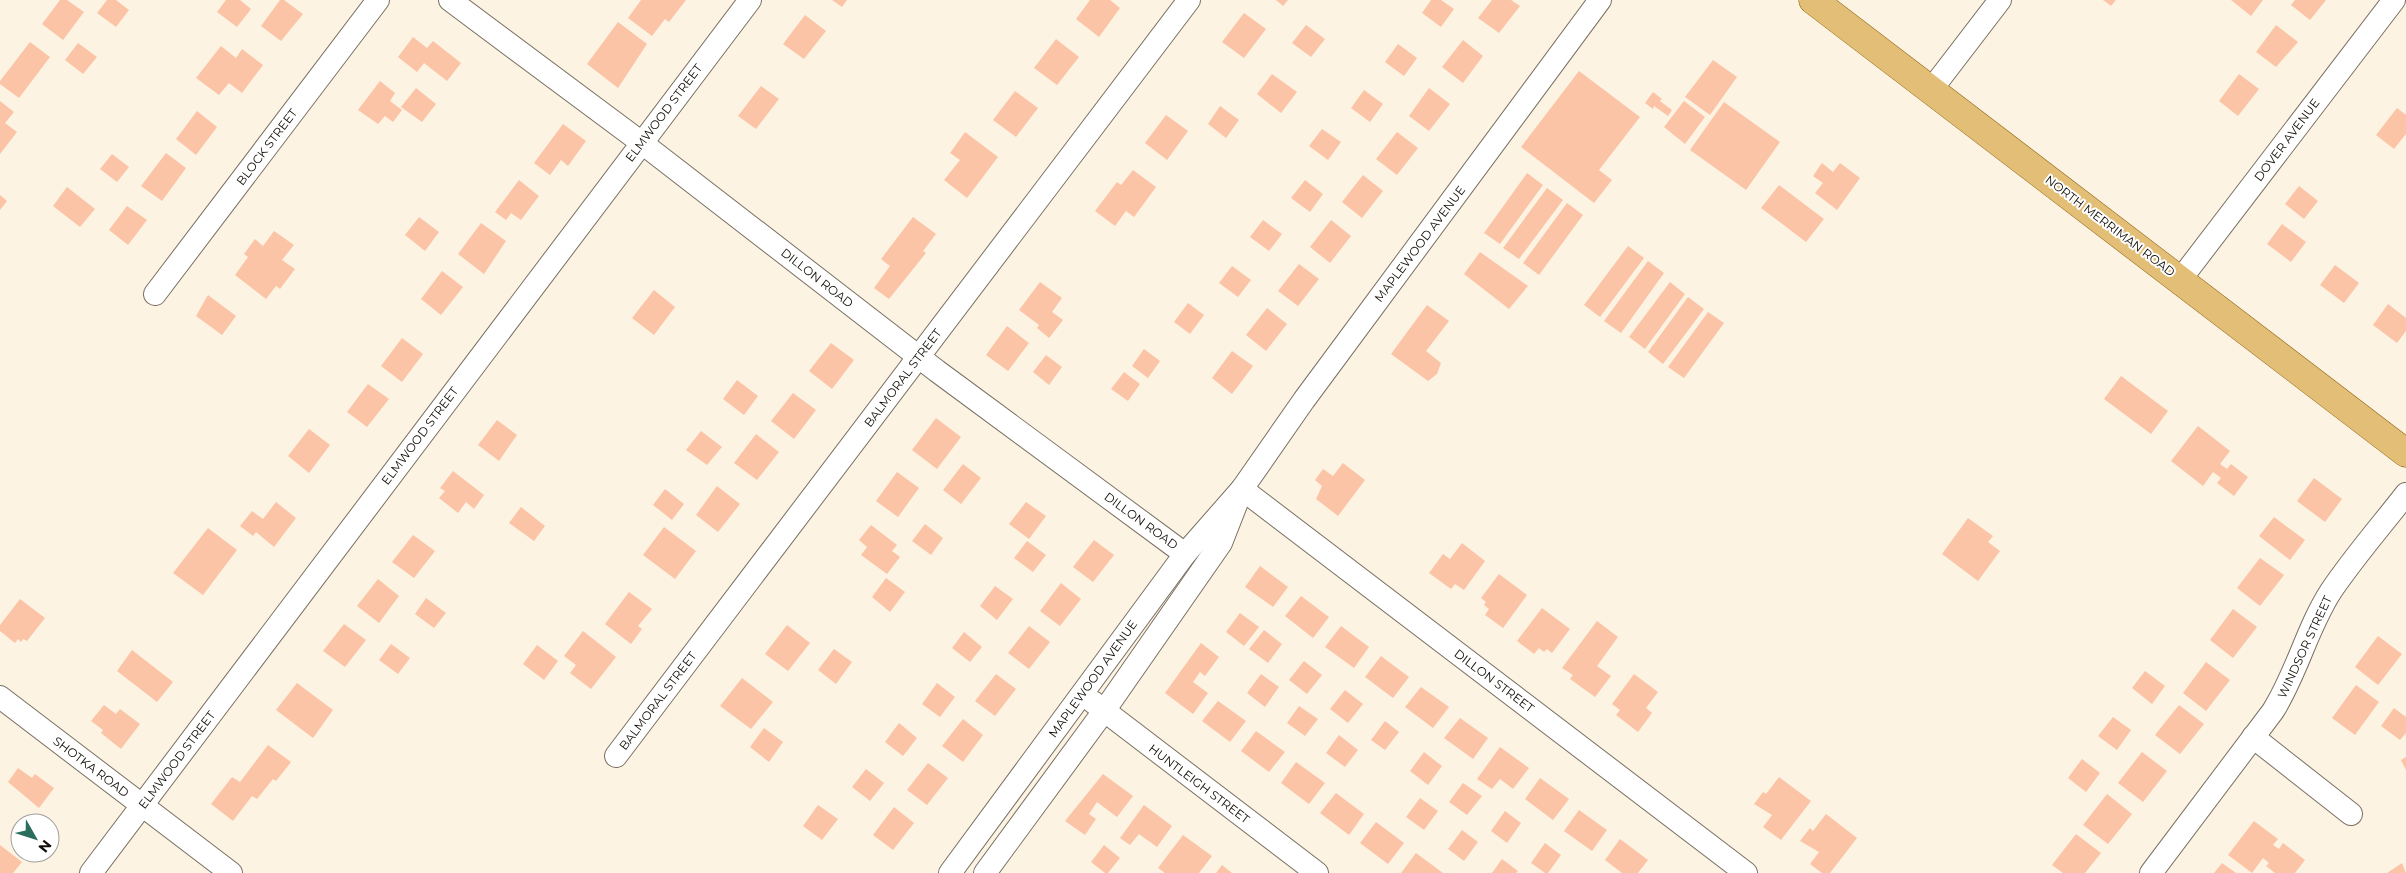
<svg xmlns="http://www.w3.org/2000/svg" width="2406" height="873" font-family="Montserrat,sans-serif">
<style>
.building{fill:#fcc4a6}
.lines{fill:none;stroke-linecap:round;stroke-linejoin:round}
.minor-casing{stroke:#797062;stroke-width:24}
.major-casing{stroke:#8e6414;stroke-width:29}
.minor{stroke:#fff;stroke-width:22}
.major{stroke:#e3be76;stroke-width:28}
.labels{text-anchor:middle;stroke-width:4;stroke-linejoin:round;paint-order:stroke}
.street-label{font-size:12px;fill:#110e08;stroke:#fff}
</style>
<rect width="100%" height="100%" fill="#fdf3e3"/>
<g class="building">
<polygon points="60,0 67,0 84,12 63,40 42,24"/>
<polygon points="107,0 116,0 129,10 116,27 97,13"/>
<polygon points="226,0 240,0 251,9 237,27 217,12"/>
<polygon points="280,0 284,0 303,14 281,41 261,26"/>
<polygon points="641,0 686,0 669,22 665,19 652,36 628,18"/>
<polygon points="832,0 847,0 842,7"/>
<polygon points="1090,0 1110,0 1120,8 1099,37 1076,19"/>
<polygon points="1276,0 1288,0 1283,6"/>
<polygon points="1431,0 1441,0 1454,9 1441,27 1422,13"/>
<polygon points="1492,0 1511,0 1520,6 1499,33 1478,18"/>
<polygon points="2103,0 2116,0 2111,6"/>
<polygon points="2231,0 2263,0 2251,16"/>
<polygon points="2295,0 2326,0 2310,20 2291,5"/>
<polygon points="1244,13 1266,29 1244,58 1222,42"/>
<polygon points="805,15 826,31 804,59 783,44"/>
<polygon points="618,22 647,44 618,88 587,64"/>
<polygon points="1306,25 1325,39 1311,57 1292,43"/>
<polygon points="2276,25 2298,42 2276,67 2256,52"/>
<polygon points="413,37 427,48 433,41 461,63 447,81 424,63 417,72 398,57"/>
<polygon points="1056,39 1079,57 1057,85 1034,68"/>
<polygon points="1463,40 1483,56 1463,83 1442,67"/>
<polygon points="30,42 50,57 19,98 0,84 0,81"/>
<polygon points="78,43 97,57 83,74 65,60"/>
<polygon points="1398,44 1417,58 1404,76 1385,62"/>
<polygon points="221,46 236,58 242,49 263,65 242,93 229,83 219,95 196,78"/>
<polygon points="1713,60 1737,77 1710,115 1685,97"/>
<polygon points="1579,71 1640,117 1599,170 1612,180 1594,203 1521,147"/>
<polygon points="1272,74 1297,92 1281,113 1257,94"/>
<polygon points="2239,74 2259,89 2238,116 2219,101"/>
<polygon points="380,81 395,93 390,101 402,110 393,122 385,116 378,124 358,110"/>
<polygon points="761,86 779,99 756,129 738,116"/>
<polygon points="416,88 436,104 422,122 401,107"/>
<polygon points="1429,88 1450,104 1429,131 1409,116"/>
<polygon points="1364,90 1383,104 1370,122 1351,108"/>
<polygon points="1015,91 1038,108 1016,137 993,120"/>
<polygon points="1653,92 1662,99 1660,101 1672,110 1668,116 1654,106 1653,109 1645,103"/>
<polygon points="0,101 14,112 5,123 17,132 0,154"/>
<polygon points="1684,101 1705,117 1685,144 1664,127"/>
<polygon points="1724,102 1780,142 1746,190 1690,150"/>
<polygon points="1220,106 1239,120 1226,138 1208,124"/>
<polygon points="2397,108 2406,115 2406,134 2394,149 2376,135"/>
<polygon points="197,111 217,127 196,155 176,139"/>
<polygon points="1166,115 1188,131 1167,160 1145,143"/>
<polygon points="563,124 586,141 568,166 561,160 550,175 534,163"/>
<polygon points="1322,129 1341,142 1328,160 1309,146"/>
<polygon points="965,132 998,157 967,198 944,180 960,160 950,153"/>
<polygon points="1397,132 1418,148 1397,175 1376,159"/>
<polygon points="166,153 186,168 162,201 141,186"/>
<polygon points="112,154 129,167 117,182 100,169"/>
<polygon points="1822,163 1833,172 1840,163 1860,178 1837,210 1815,193 1823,183 1813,176"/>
<polygon points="1133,170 1156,187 1134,217 1126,211 1115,226 1095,211 1117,182 1121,185"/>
<polygon points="1527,173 1543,185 1500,244 1484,233"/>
<polygon points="1363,175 1383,191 1362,218 1342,202"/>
<polygon points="519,180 539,196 521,220 511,213 506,220 495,212"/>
<polygon points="1305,180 1323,194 1310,212 1291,198"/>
<polygon points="1779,185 1824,219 1806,242 1761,208"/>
<polygon points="2299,186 2318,201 2304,219 2285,204"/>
<polygon points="67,187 95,209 80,227 53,206"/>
<polygon points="1547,188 1563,200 1519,259 1503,248"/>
<polygon points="0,195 7,201 0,210"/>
<polygon points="1567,203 1583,215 1539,275 1523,263"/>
<polygon points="127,206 147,220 128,245 109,230"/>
<polygon points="419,217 439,232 425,251 405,235"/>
<polygon points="913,217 936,234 923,251 926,253 889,299 874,288 890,266 881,259"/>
<polygon points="1263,220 1282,234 1269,251 1250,237"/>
<polygon points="1331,220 1351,236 1330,263 1310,247"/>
<polygon points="481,223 506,241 484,274 458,254"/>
<polygon points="2282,224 2306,242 2291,262 2267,244"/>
<polygon points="274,231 294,245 282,260 295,269 280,289 276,286 266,299 235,275 248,257 244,254 255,239 263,246"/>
<polygon points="1628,246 1644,258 1600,317 1584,305"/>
<polygon points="1480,252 1528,286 1509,309 1464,274"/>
<polygon points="1648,261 1664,273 1621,333 1604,321"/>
<polygon points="1299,264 1319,279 1298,306 1278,291"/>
<polygon points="2335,265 2359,283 2344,303 2320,285"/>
<polygon points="1232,266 1251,280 1238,297 1219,283"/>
<polygon points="442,271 463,287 441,315 421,299"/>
<polygon points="1040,282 1062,298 1052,312 1063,320 1049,338 1037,328 1039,325 1019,310"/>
<polygon points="1670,282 1685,294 1645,349 1629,337"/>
<polygon points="654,290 675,307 654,335 632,318"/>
<polygon points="208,295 236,316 222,335 196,316"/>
<polygon points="1688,297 1704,309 1663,364 1648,352"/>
<polygon points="1188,303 1204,315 1190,334 1174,322"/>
<polygon points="2388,304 2406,318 2406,331 2397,343 2373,325"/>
<polygon points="1427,305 1449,321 1426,351 1441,363 1437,374 1428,381 1391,354"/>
<polygon points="1267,308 1287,324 1266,351 1246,335"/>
<polygon points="1708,312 1724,323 1684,378 1668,367"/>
<polygon points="1007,326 1029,343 1008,371 986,355"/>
<polygon points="402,338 423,354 402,382 381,366"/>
<polygon points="831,343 854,360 832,389 809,371"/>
<polygon points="1144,349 1160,361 1148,378 1132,366"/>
<polygon points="1232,351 1253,366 1232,394 1212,378"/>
<polygon points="1046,355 1062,367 1049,385 1033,372"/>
<polygon points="1124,372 1140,384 1128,401 1111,389"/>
<polygon points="2121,376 2168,411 2151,434 2104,399"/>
<polygon points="737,380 758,396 744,415 723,399"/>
<polygon points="368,384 389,399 367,427 347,412"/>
<polygon points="793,393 816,410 794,439 771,421"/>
<polygon points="936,418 961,437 937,469 912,450"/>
<polygon points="497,420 517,435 499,461 478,445"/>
<polygon points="2198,426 2230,451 2220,464 2227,469 2231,464 2248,477 2234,496 2217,483 2221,478 2213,472 2203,486 2171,461"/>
<polygon points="309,429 330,445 309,473 288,456"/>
<polygon points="701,431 722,447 707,465 686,450"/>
<polygon points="756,434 779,452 757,480 734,463"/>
<polygon points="1343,463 1365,480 1338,516 1316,499 1322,486 1315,480 1323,469 1333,476"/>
<polygon points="963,464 981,478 961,504 943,490"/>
<polygon points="453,471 484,495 474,509 466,502 458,513 439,498 445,491 440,488"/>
<polygon points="897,472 919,488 898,517 876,501"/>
<polygon points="2314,478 2342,499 2325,522 2297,501"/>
<polygon points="717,486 740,504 718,532 696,515"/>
<polygon points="665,489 684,504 672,520 653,505"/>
<polygon points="276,502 296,518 274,547 256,532 253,536 240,526 252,511 263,519"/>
<polygon points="1026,502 1046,516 1029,539 1009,524"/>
<polygon points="521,507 545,526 534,541 509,523"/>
<polygon points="2274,517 2305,540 2290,560 2259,536"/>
<polygon points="1968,518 1993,536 1988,542 2000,551 1978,581 1942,554"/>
<polygon points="925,524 943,538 931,555 912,541"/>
<polygon points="871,525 897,545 892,551 900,557 887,574 861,555 867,547 859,540"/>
<polygon points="664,527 696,551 675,579 643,555"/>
<polygon points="208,528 237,550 203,595 173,573"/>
<polygon points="413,535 435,551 414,578 392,562"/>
<polygon points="1094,540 1114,555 1093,582 1073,567"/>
<polygon points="1027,541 1046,555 1033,572 1014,558"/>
<polygon points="1462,543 1485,561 1464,590 1455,584 1451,589 1429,573 1443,554 1450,559"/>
<polygon points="2260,558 2284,575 2260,606 2237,588"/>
<polygon points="1260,566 1288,587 1273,607 1245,587"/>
<polygon points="1499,574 1527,595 1503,628 1485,615 1489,609 1484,605 1486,602 1481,598"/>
<polygon points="886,578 905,592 890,612 872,597"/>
<polygon points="378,579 399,596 379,623 357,606"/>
<polygon points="1061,583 1081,599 1060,626 1040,611"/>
<polygon points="995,586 1013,599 997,620 980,606"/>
<polygon points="629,592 652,609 638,626 642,629 631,644 605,624"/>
<polygon points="1301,596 1329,617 1313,638 1285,616"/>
<polygon points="426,598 446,613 434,628 415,614"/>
<polygon points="20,599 45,618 27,641 23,639 21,642 18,639 15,643 0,631 0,625"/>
<polygon points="1542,608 1570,629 1552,653 1547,649 1544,652 1539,648 1534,654 1517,641"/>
<polygon points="2233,609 2257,627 2233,658 2210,640"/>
<polygon points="1240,613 1259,627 1244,646 1226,632"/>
<polygon points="1597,621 1618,637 1597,666 1611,676 1595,697 1570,679 1573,675 1562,668"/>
<polygon points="344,624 366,640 345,667 323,651"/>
<polygon points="787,625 810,643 788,671 765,654"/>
<polygon points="1029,626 1050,642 1029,669 1008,653"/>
<polygon points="1341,626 1369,647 1354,668 1325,647"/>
<polygon points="1264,630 1282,644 1268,663 1249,649"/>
<polygon points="583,631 616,657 591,689 570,673 576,665 564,656"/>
<polygon points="964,632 982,647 970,662 952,648"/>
<polygon points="2378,636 2402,654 2378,685 2355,667"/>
<polygon points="1201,643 1219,657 1205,676 1200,672 1193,682 1208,693 1193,714 1165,693"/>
<polygon points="391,644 410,658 398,674 379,660"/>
<polygon points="537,645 558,661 544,680 523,664"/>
<polygon points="834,649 852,662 836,684 818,670"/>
<polygon points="132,650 173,682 157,702 117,671"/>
<polygon points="1381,656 1409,677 1393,698 1365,677"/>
<polygon points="1304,661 1322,675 1307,694 1289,680"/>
<polygon points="2206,662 2230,680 2206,711 2183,693"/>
<polygon points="2145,671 2165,686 2152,704 2132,688"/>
<polygon points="996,674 1016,689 995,716 975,701"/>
<polygon points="1261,674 1279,687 1265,707 1247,693"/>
<polygon points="1634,674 1658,692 1646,708 1652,713 1638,732 1616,715 1620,710 1612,704"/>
<polygon points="742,678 773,702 751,729 720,706"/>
<polygon points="297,683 333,710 313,738 276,710"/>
<polygon points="937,683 955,697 940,717 922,704"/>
<polygon points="2356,685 2379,702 2355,735 2332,718"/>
<polygon points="1421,687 1449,707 1433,728 1405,707"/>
<polygon points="1345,690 1363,704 1348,723 1330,709"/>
<polygon points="1218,701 1246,721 1230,742 1202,721"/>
<polygon points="104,705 116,714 120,709 140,724 121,749 101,733 103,730 91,721"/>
<polygon points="2179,705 2204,724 2180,754 2155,735"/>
<polygon points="1299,706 1318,719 1305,736 1287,723"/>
<polygon points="2394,708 2406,717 2406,733 2400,740 2381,726"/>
<polygon points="2113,717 2131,730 2117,750 2098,736"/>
<polygon points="1460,718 1488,738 1473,759 1444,738"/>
<polygon points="963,719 983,735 963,762 942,746"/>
<polygon points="1385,721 1399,732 1385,750 1371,740"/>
<polygon points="899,723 917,738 903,756 885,742"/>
<polygon points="764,728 783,742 769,762 750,747"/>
<polygon points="1256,731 1285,752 1269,772 1241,751"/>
<polygon points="1339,735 1358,750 1345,767 1326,753"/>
<polygon points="268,745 291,762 276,781 273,779 257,799 252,796 233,821 211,804 232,777 240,782"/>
<polygon points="1500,747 1529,768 1513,789 1500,779 1492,789 1477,779"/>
<polygon points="1424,752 1442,766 1428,785 1410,771"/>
<polygon points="2142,752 2167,771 2143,802 2118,783"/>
<polygon points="2406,757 2406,770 2401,760"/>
<polygon points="2082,759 2100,773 2086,792 2068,778"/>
<polygon points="1296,762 1325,783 1309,804 1281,783"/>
<polygon points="928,763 948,778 927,805 907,790"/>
<polygon points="18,768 32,778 35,774 54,788 39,808 8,782"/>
<polygon points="866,769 884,783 870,801 852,787"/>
<polygon points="1103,774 1133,796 1117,817 1097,802 1089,814 1096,819 1085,835 1065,821"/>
<polygon points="1779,777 1811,801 1781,840 1763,827 1772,815 1754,804 1763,792 1766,794"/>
<polygon points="1540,778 1569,799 1553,820 1525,799"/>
<polygon points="1463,783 1482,796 1467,815 1449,802"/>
<polygon points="1336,793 1364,814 1349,835 1320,813"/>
<polygon points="2107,794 2132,814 2108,844 2083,825"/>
<polygon points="1420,798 1438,811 1424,830 1406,817"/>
<polygon points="818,805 838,819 822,840 803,826"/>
<polygon points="1144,805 1172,826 1157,847 1139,834 1130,845 1120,838"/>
<polygon points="894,807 914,823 893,850 873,835"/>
<polygon points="1579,810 1607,830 1592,851 1564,831"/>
<polygon points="1505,811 1521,823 1507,843 1491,831"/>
<polygon points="1826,814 1857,838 1830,873 1822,873 1810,864 1819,852 1800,841 1810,828 1813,831"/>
<polygon points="2254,821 2278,839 2273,845 2279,849 2283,843 2305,860 2295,873 2275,873 2266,866 2269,863 2263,858 2252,873 2228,855"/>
<polygon points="1376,822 1404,843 1388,864 1360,843"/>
<polygon points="1462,830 1478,842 1464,861 1448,849"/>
<polygon points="2076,834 2101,853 2085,873 2063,873 2052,865"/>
<polygon points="1183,835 1212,856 1199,873 1165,873 1158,868"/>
<polygon points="1620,839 1648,860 1638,873 1622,873 1605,860"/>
<polygon points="1545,843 1561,855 1548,873 1545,873 1531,863"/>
<polygon points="0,845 22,862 13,873 0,873"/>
<polygon points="1104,845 1120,858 1108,873 1105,873 1091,862"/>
<polygon points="1416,853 1443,873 1401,873"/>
<polygon points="1502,859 1518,871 1516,873 1492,873"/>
<polygon points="2222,863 2236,873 2214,873"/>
<polygon points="2402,863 2406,873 2387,873"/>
<polygon points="1222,865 1232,873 1216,873"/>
</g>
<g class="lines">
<defs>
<g id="minor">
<polyline points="450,0 642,143 937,371 1185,554"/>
<polyline points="1931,90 2000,0"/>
<polyline points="2180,280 2394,0"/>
<polyline points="155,294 378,0"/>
<polyline points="1242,489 1746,873"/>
<polyline points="0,697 231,873"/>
<polyline points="1093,702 1317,873"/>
<polyline points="2253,737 2351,814"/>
<polyline points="616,756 1189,0"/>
<polyline points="91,873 750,0"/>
<polyline points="950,873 1185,554 1242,489 1304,400 1600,0"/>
<polyline points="985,873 1104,711 1221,543 1237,502"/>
<path d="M2151 873 2273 711C2297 673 2307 628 2331 591 2354 557 2381 526 2406 494"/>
</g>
<polyline id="major" points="1813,0 2406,453"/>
</defs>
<use href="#minor" class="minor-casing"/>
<use href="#major" class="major-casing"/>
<use href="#minor" class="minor"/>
<use href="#major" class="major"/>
</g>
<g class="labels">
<g class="street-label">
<text transform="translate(664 113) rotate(-53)" y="4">ELMWOOD STREET</text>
<text transform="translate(2287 140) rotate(-53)" y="4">DOVER AVENUE</text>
<text transform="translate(267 147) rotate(-53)" y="4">BLOCK STREET</text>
<text transform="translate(2110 226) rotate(37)" y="4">NORTH MERRIMAN ROAD</text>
<text transform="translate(1420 244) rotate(-53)" y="4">MAPLEWOOD AVENUE</text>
<text transform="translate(817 278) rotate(38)" y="4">DILLON ROAD</text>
<text transform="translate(903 378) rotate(-53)" y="4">BALMORAL STREET</text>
<text transform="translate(420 436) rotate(-53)" y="4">ELMWOOD STREET</text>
<text transform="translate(1141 521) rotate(36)" y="4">DILLON ROAD</text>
<text transform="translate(2305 647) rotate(-65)" y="4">WINDSOR STREET</text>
<text transform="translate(1093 679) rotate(-54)" y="4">MAPLEWOOD AVENUE</text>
<text transform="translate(1494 681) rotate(37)" y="4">DILLON STREET</text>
<text transform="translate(658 701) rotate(-53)" y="4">BALMORAL STREET</text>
<text transform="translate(177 760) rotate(-53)" y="4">ELMWOOD STREET</text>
<text transform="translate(91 767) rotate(37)" y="4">SHOTKA ROAD</text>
<text transform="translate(1199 784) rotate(37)" y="4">HUNTLEIGH STREET</text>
</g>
</g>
<g transform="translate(35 838) rotate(129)"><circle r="24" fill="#ffffff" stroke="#a09f9c"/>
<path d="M0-4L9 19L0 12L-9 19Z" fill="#2b6d5d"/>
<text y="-8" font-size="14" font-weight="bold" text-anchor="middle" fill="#110e08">N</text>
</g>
</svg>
